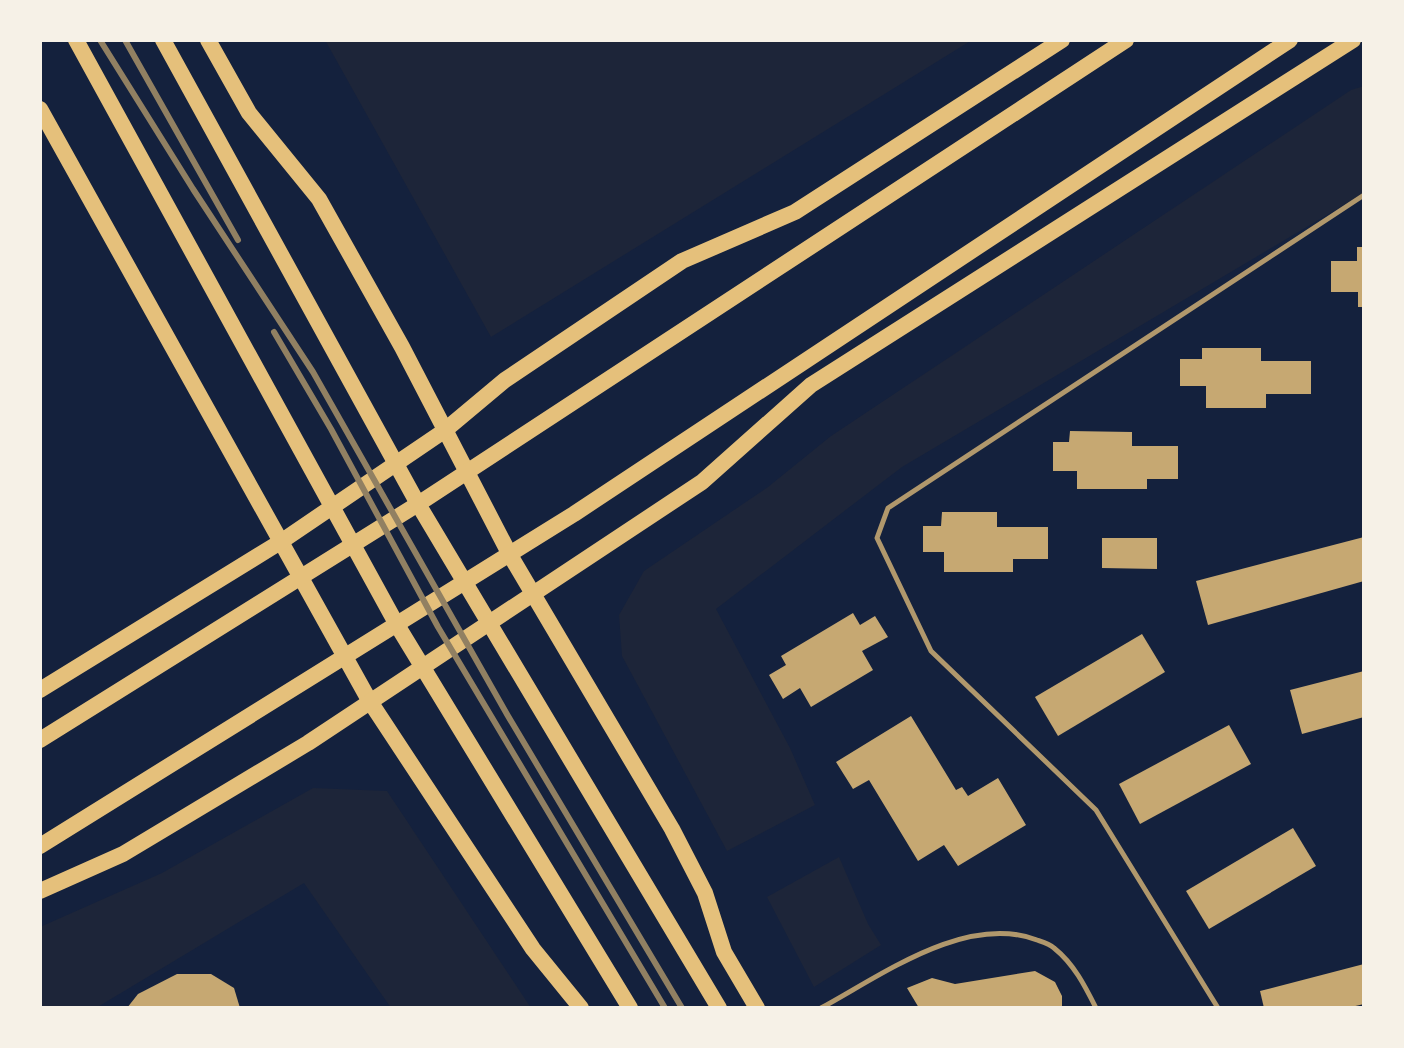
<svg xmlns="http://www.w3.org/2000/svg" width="1404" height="1048" font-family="'PT Sans',sans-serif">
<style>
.green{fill:#1d2539}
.building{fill:#c6a872}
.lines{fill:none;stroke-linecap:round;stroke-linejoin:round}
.service{stroke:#b1986c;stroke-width:5}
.primary{stroke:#e5c07b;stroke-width:16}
.rail{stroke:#918062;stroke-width:6}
</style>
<rect width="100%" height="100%" fill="#14213d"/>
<g class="green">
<polygon points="325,40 972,40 491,337"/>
<polygon points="1364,86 1364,193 902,467 716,609 790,748 815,805 727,851 622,656 619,615 644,571 768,487 831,436 1351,90"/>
<polygon points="313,788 387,791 531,1008 391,1008 304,883 96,1008 40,1008 40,927 162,873"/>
<polygon points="839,857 868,924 881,945 814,987 767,897"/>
</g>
<g class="building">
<polygon points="1357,247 1364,247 1364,307 1358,307 1358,292 1331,292 1331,261 1357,261"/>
<polygon points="1202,348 1261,348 1261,361 1311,361 1311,394 1266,394 1266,408 1206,408 1206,386 1180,386 1180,359 1202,359"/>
<polygon points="1070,431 1132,432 1132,446 1178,446 1178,479 1147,479 1147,489 1077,489 1077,471 1053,471 1053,442 1069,442"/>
<polygon points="942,512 997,512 997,527 1048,527 1048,559 1013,559 1013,572 944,572 944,552 923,552 923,526 941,526"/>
<polygon points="1364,537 1364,581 1208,625 1196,581"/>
<polygon points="1102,538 1157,538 1157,569 1102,568"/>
<polygon points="853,613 860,625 875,616 888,637 862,651 873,670 811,707 800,688 783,699 769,675 786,665 781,656"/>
<polygon points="1142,634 1165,672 1058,736 1035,697"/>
<polygon points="1364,671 1364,717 1302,734 1290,690"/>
<polygon points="911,716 956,790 962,787 968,796 998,778 1026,825 958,866 944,845 918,861 869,780 853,789 836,762"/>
<polygon points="1229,725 1251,764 1140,824 1119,784"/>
<polygon points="1293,828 1316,866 1209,929 1186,891"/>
<polygon points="1364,964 1364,1004 1347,1008 1264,1008 1260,991"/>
<polygon points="1035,971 1055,982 1062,996 1062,1008 919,1008 907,988 932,978 955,984"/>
<polygon points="177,974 211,974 234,988 240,1008 127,1008 138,994"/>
</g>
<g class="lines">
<g class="service">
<path d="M821 1008C882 975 966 913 1037 940 1043 942 1050 944 1054 948 1074 964 1085 986 1096 1008"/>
<polyline points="1218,1008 1096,810 931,651 877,538 888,508 1364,195"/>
</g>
<g class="primary">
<polyline points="76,40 397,625 630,1008"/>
<polyline points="163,40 418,504 719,1008"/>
<polyline points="208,40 249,113 319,199 402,347 510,555 672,829 705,893 724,952 757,1008"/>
<polyline points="40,109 369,700 533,949 581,1008"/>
<polyline points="40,690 282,541 444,431 505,380 682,261 795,212 1062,40"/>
<polyline points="40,740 418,504 1126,40"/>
<polyline points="40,846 574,514 1290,40"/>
<polyline points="40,891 123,854 308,743 702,482 811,385 1353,40"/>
</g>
<g class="rail">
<polyline points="100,40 193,189 313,372 508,716 682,1008"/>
<polyline points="125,40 238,240"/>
<polyline points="274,332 331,429 438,627 665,1008"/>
</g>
</g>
<rect width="1404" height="1048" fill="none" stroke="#f6f1e7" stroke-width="84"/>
</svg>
